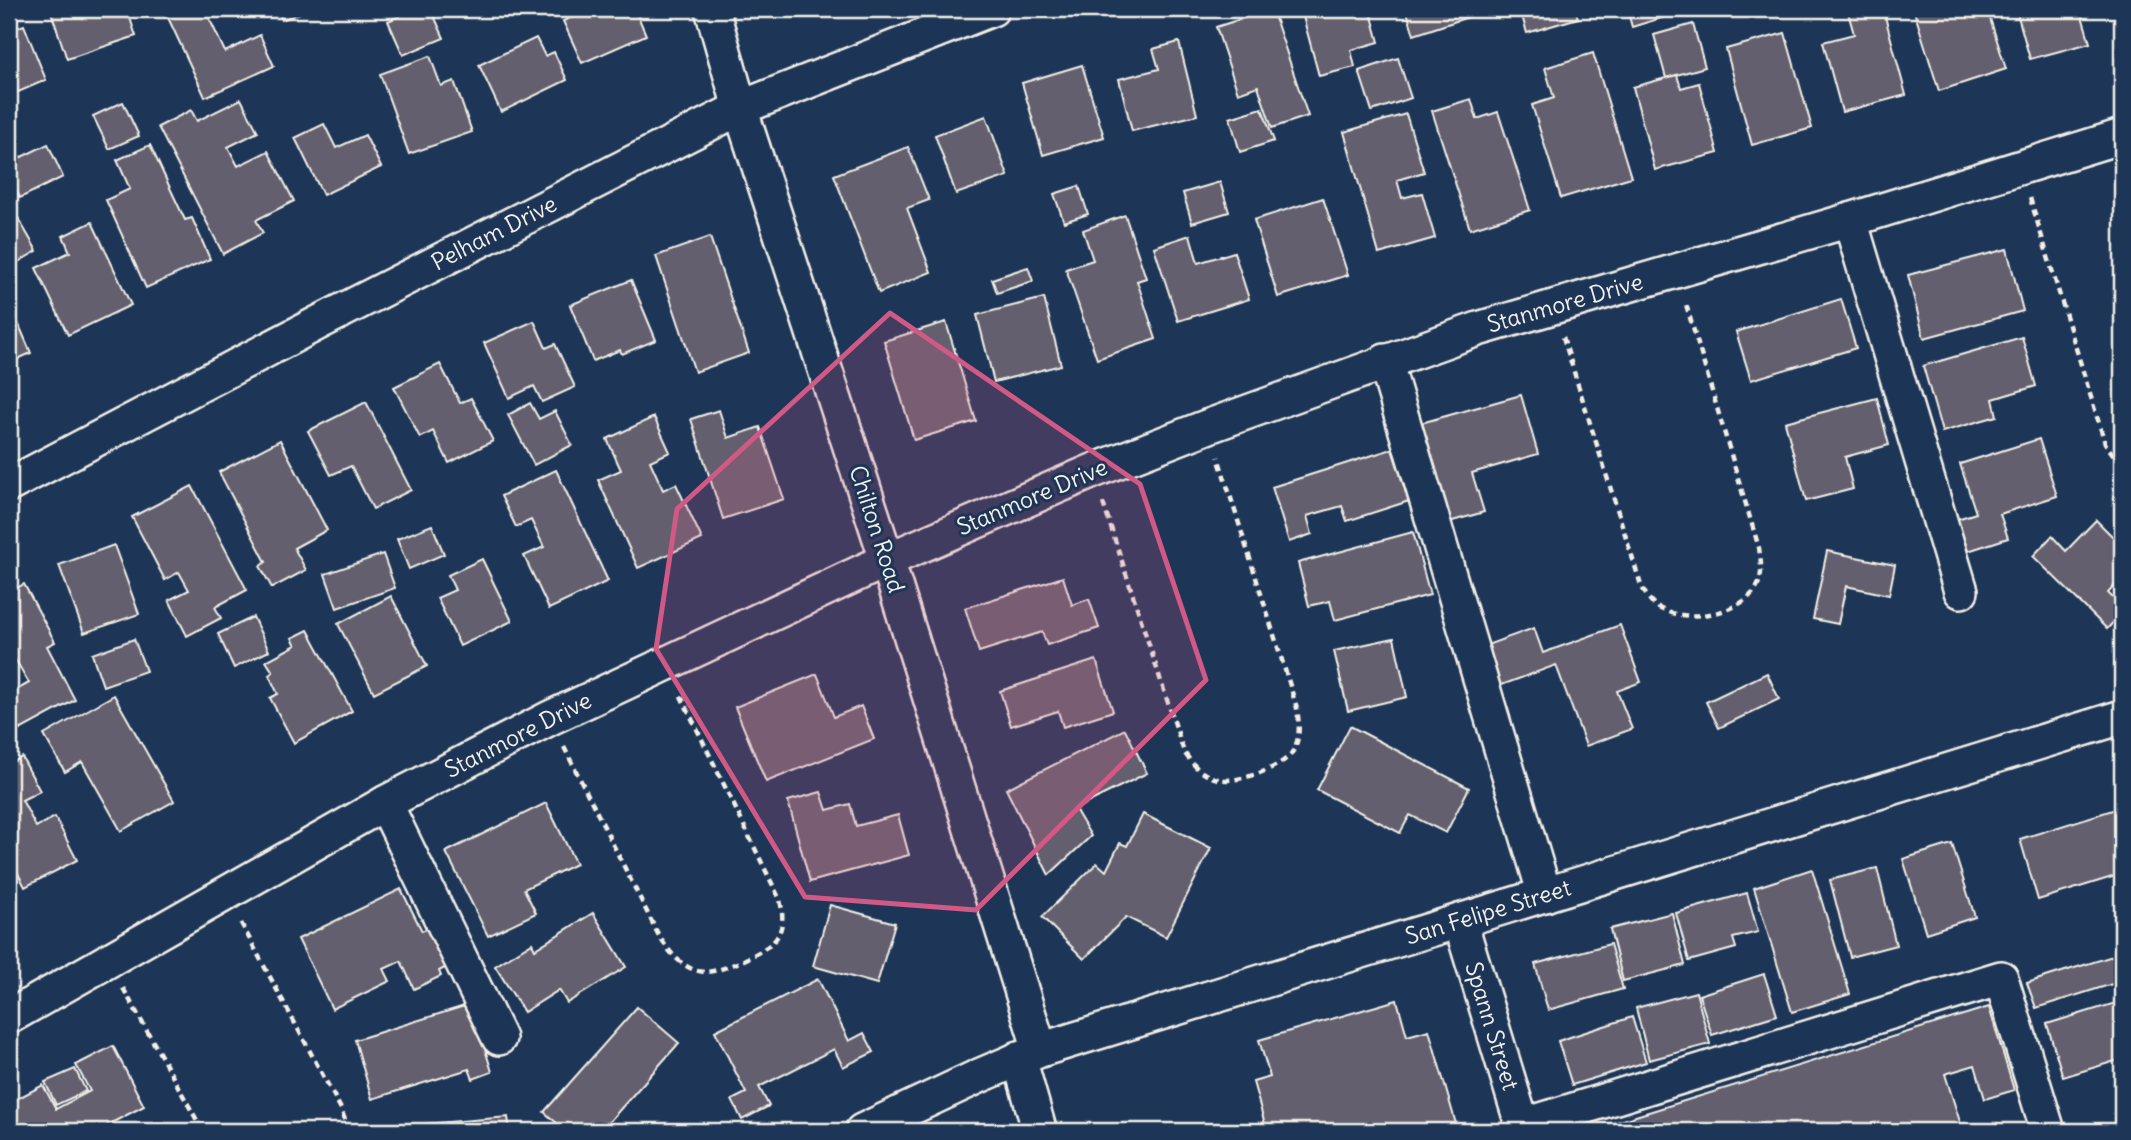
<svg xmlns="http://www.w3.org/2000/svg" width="2131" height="1140" font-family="Delius,sans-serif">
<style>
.building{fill:#635f6e;stroke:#f4f1e8;stroke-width:2}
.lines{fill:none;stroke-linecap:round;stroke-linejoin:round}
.minor-casing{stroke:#f4f1e8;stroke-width:38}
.path{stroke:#f4f1e8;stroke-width:4.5;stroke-dasharray:7 5;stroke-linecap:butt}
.minor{stroke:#1d3557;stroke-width:33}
.marked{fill:#d15985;fill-opacity:0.2;stroke:#d15985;stroke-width:5;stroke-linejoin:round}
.labels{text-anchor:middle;stroke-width:6;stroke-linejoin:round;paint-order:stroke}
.street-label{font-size:23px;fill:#f4f1e8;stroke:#1d3557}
</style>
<rect width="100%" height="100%" fill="#1d3557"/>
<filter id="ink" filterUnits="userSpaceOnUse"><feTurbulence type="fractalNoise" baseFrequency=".0143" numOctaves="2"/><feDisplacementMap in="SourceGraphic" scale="14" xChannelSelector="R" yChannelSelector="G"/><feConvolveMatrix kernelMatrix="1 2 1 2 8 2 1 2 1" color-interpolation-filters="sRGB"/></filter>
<g filter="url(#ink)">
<g class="building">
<polygon points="50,9 127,9 136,36 67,59"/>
<polygon points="164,9 205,9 225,52 260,35 274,66 205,97"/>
<polygon points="277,9 310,9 282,20"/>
<polygon points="415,9 431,9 444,38 403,55 388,21"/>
<polygon points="591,9 635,9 646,35 582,63 563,21"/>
<polygon points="1272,9 1308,116 1272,128 1258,86 1238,93 1216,27"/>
<polygon points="1301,9 1370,9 1379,42 1351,50 1355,67 1319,76"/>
<polygon points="1406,9 1469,9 1471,16 1414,35"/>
<polygon points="1520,9 1575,9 1578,18 1527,33"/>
<polygon points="1627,9 1684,9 1684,11 1632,27"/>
<polygon points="1847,9 1883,9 1906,95 1842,112 1823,42 1854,34"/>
<polygon points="1920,9 1987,9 2006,69 1939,91 1914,11"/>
<polygon points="2016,9 2080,9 2090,43 2030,59"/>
<polygon points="1693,24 1705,67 1666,78 1654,35"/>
<polygon points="24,25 46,80 9,96 9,31"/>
<polygon points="1785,33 1812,128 1752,145 1726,49"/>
<polygon points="536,38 545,56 554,52 567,80 501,112 479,65"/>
<polygon points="1179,42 1197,115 1132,131 1119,79 1159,69 1153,49"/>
<polygon points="1593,53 1631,177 1561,198 1532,105 1554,98 1545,68"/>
<polygon points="430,56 441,86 454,81 472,132 409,154 380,74"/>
<polygon points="1398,58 1411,98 1372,111 1359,71"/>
<polygon points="1082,65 1104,137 1043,155 1022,83"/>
<polygon points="1677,75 1681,88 1699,83 1718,153 1655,170 1633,87"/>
<polygon points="241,99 258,132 228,147 238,166 268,151 294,201 256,220 263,233 223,254 158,127 191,110 197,121"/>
<polygon points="1471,99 1477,119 1498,112 1530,210 1470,229 1432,111"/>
<polygon points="123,102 139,136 109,149 93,116"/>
<polygon points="1262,108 1274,141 1240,152 1230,118"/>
<polygon points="1406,114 1424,172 1397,180 1402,198 1422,193 1435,238 1379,254 1344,132"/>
<polygon points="986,116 1008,176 956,194 935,135"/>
<polygon points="324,124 336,148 365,135 381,167 323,195 295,138"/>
<polygon points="48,144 63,177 20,198 9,174 9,163"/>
<polygon points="150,145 185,220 192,218 210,259 146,288 106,200 130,189 117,160"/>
<polygon points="908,147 929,200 907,208 931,272 879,293 834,175"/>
<polygon points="1220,182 1229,212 1192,223 1183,193"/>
<polygon points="1079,186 1088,214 1064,222 1054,194"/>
<polygon points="1323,198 1348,275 1278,297 1254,220"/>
<polygon points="1125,215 1146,278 1137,281 1156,339 1097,359 1066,269 1093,260 1083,230"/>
<polygon points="18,218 37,251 13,265 9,258 9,223"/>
<polygon points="92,222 131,305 68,335 36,268 70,252 63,236"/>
<polygon points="1190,235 1198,263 1234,252 1249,299 1178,321 1154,247"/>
<polygon points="710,237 749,353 695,372 656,256"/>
<polygon points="2007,249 2023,311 1924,338 1908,275"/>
<polygon points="1028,267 1033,281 997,293 992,279"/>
<polygon points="631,280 656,340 622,354 620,350 593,361 570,305"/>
<polygon points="1044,298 1061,365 994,382 977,315"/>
<polygon points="1841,299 1856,348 1751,380 1736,332"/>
<polygon points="9,302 31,353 9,363"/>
<polygon points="534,321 546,348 555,344 575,387 542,402 534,386 509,398 484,343"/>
<polygon points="946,322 976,421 914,440 884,341"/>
<polygon points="2022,337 2036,386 1993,399 1997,416 1942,432 1923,366"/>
<polygon points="440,364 460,403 471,398 493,441 449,463 433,431 420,438 394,387"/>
<polygon points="1521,395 1538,454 1472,473 1484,512 1442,524 1414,425"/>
<polygon points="1877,398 1889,445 1845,457 1853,489 1806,501 1785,422"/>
<polygon points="366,402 411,490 373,509 351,466 331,475 308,431"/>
<polygon points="530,403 539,419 555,411 572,445 534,465 508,415"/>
<polygon points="719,410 728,438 760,427 784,499 723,519 691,419"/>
<polygon points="654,417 670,452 650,461 663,490 676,484 702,539 638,568 598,480 621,470 607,439"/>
<polygon points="2039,439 2057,496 2000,514 2008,538 1968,551 1957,519 1976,513 1960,464"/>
<polygon points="280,440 327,530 294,548 306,570 272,588 260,566 266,562 219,472"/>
<polygon points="1392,449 1409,501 1347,521 1342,506 1307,516 1312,534 1289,542 1272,487"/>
<polygon points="556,470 608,581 549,609 524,556 544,547 531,520 516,527 501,496"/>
<polygon points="192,486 247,590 215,607 221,618 187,636 169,600 189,590 179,572 165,580 132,517"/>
<polygon points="2096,520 2122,546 2122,578 2108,593 2122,607 2122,613 2107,629 2033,556 2052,536 2066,551"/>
<polygon points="432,525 444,554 409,569 397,539"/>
<polygon points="1413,532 1430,595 1335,620 1330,601 1309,606 1298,563"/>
<polygon points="114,545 139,614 84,633 59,565"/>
<polygon points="1827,551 1895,565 1889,595 1846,586 1838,624 1813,619"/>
<polygon points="383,554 395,588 337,608 325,574"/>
<polygon points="482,559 512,621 460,646 437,598 455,590 448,575"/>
<polygon points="1063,577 1072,605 1089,599 1099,628 1047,645 1042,632 979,652 965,608"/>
<polygon points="24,584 55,642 47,646 75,700 20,730 9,710 9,694 29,683 15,659 9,663 9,592"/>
<polygon points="391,596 427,666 374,693 338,624"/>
<polygon points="253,617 269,651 234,668 218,634"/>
<polygon points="1620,625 1641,682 1617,691 1632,729 1586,746 1556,665 1499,686 1484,646 1534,628 1543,653"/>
<polygon points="308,630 352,711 294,743 270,698 278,694 269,675 273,672 266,661 296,645 292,638"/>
<polygon points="1394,638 1407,697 1348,711 1334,651"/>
<polygon points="134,639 146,671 103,686 92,654"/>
<polygon points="1096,660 1113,711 1063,727 1058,711 1011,726 1000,691"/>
<polygon points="1767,673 1779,699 1719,728 1706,702"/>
<polygon points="817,674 834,717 861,706 874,739 766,782 735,707"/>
<polygon points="114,695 174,801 121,831 82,762 65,772 44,735"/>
<polygon points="1350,726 1469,788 1446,833 1410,815 1400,833 1317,790"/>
<polygon points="1125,729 1147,773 1075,809 1091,836 1049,875 1006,789"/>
<polygon points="22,757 40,791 22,800 36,827 55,817 77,860 25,887 9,856 9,764"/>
<polygon points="821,792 827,810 850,804 856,826 898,815 909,855 810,882 788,801"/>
<polygon points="546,803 576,864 524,889 536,913 488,936 446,852"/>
<polygon points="2122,807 2122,874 2038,900 2020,839"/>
<polygon points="1143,814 1211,848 1166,937 1126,917 1084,959 1042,917 1097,863 1106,871 1120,843 1127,846"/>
<polygon points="1952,844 1975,917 1926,933 1903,859"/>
<polygon points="1877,868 1896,945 1850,957 1830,880"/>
<polygon points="1812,869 1850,994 1792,1012 1754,888"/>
<polygon points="401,889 422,931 437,924 456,962 439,971 441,976 414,989 401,961 384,969 390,981 332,1009 298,939"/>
<polygon points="1747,893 1758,932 1733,938 1736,948 1689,961 1676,913"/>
<polygon points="830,905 895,923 877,984 813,966"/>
<polygon points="593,913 626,967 567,1003 559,990 524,1012 495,966 532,943 535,949"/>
<polygon points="1672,913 1685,965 1623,981 1610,929"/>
<polygon points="1610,944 1623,989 1548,1010 1535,964"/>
<polygon points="2122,953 2122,981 2036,1008 2027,983"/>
<polygon points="1764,974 1777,1015 1712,1035 1699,995"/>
<polygon points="818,979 849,1041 864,1033 874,1052 843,1067 834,1049 759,1087 769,1106 742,1120 732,1100 746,1093 715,1031"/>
<polygon points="1696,992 1710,1044 1649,1060 1636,1008"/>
<polygon points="1397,1000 1407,1036 1429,1030 1458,1131 1267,1131 1253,1082 1270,1077 1259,1040"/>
<polygon points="2122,1001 2122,1059 2063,1077 2047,1024"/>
<polygon points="471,1004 492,1072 473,1079 469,1069 372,1099 355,1040"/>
<polygon points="637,1007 679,1043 601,1131 566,1131 544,1112"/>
<polygon points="1989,1007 2014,1090 1985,1099 1975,1065 1945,1074 1961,1125 1941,1131 1587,1131"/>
<polygon points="1632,1017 1646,1062 1572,1085 1558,1041"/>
<polygon points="113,1046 144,1106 96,1131 23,1131 9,1103 43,1085 56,1109 90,1091 76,1065"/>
<polygon points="75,1069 86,1091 56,1105 45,1082"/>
<polygon points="508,1117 510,1131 390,1131 389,1127"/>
</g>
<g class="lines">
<defs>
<g id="minor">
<polyline points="712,9 740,108 887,560 1040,1050"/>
<polyline points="1850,220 1961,591"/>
<polyline points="1385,361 1545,895"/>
<polyline points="9,485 320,322 740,108 992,9"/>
<polyline points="385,803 499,1038"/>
<polyline points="1460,921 1524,1131"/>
<polyline points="9,1017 385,803 550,718 887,560 1093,471 1209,426 1478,329 1850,220 2122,136"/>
<polyline points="1019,1058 1039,1129"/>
<polyline points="1522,1126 2001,978 2048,1131"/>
<polyline points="862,1131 979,1076 1040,1050 2122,717"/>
</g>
</defs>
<use href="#minor" class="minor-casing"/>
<g class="path">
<polyline points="2030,198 2105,443 2122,467"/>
<path d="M1563 337 1640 582C1644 592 1649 602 1659 608 1684 623 1738 615 1755 590 1764 577 1761 562 1759 548L1685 301"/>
<path d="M1103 503 1184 752C1193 765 1201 775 1218 779 1237 784 1283 768 1293 751 1301 737 1299 723 1297 708L1218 457"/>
<path d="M564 747 659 936C669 952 683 970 704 972 720 973 769 951 777 937 784 926 783 913 780 900L679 692"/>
<polyline points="241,923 341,1109 349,1131"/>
<polyline points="123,988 203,1131"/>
</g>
<use href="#minor" class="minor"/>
</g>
</g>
<path class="marked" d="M890 313 1140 484 1206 680 976 910 805 897 656 649 677 509Z"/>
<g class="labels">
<g class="street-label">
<text transform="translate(494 233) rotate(-27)" y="8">Pelham Drive</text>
<text transform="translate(1565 303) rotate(-16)" y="8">Stanmore Drive</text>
<text transform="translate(1032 497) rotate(-23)" y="8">Stanmore Drive</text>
<text transform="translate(877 529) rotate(72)" y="8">Chilton Road</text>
<text transform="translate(518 735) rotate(-27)" y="8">Stanmore Drive</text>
<text transform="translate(1488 912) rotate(-17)" y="8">San Felipe Street</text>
<text transform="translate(1492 1026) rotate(73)" y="8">Spann Street</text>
</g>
</g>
<rect width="2131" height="1140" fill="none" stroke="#1d3557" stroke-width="35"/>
<rect x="18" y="18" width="2096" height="1105" fill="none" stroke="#f4f1e8" stroke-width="2.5" filter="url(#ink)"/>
</svg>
